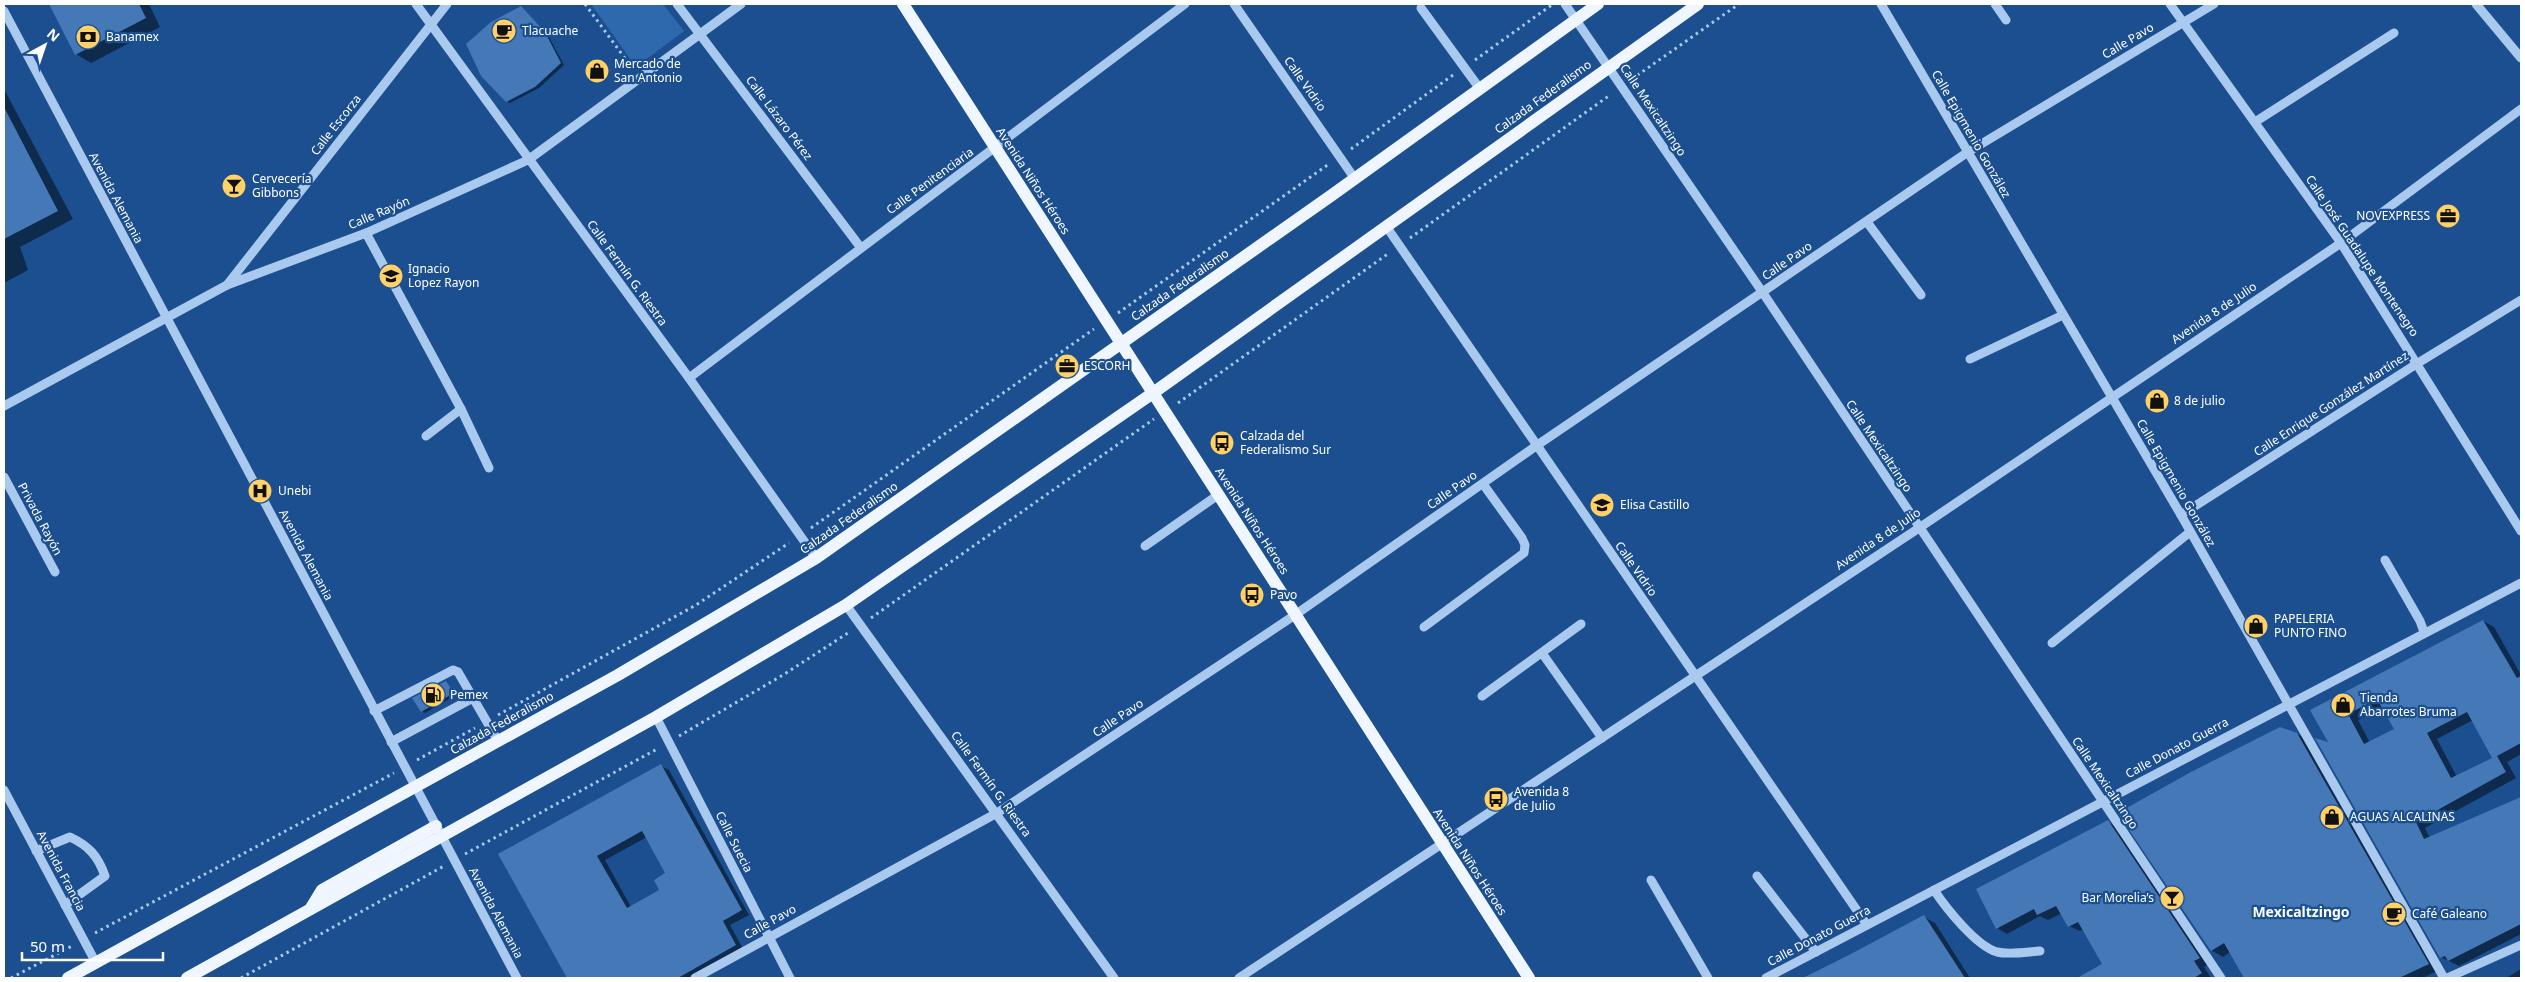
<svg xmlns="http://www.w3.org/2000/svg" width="2525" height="982" font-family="'Noto Sans',sans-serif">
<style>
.green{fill:#2e69ad}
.shadow{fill:#0007;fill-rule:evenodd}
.building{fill:#4478b7;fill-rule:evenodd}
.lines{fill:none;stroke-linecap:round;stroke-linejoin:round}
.path{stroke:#a9c9ee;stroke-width:3;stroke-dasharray:2.5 4;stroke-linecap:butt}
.minor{stroke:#a9c9ee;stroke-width:9}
.major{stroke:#f0f6ff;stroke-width:12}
.labels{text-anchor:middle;stroke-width:4.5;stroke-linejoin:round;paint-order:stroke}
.poi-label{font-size:12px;fill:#fff;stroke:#1b4f8f;text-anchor:start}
.street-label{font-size:12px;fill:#fff;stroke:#1b4f8f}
.neighbourhood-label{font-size:14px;font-weight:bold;fill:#fff;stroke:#1b4f8f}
</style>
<rect width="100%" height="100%" fill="#1b4f8f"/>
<polygon class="green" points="591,4 663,4 684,31 636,67"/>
<g class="shadow">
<polygon points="50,4 149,4 160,27 91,63 76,54"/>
<polygon points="521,7 548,35 564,65 539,88 510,103 507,101"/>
<polygon points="4,89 73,219 20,247 28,270 4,283"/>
<path d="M2483 621 2494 627 2521 675V754L2507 762 2516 778 2425 828 2430 838 2521 798V934L2459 966 2441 957 2312 711ZM2383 707 2395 730 2370 743 2358 720ZM2473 720 2494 758 2457 777 2437 739Z"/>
<polygon points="446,682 456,695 425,713 422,711 414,699"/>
<polygon points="2297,734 2309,740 2439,970 2423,978 2245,978 2230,952 2223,957 2211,950"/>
<path d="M661 766 669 770 749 915 730 925 743 949 691 978H568L500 854ZM647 837 667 874 661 890 631 907 605 860Z"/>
<polygon points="2108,822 2118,828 2209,964 2204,967 2211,978 2079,978 2104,964 2084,929 2080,931 2069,926 2062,913 2048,920 2040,916 2007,934 1997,928"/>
<polygon points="1924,917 1935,923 1970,978 1806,978"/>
<polygon points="2521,969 2521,978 2509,978 2508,977"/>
</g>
<g class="building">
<polygon points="49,4 139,4 146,18 75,55"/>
<polygon points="521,6 545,32 561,63 535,87 506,102 481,76 466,44 491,22"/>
<polygon points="4,107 58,211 4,239"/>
<path d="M2483 620 2517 678 2521 676V743L2497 756 2506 772 2416 822 2424 839 2521 797V924L2448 961 2445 956 2440 958 2315 738 2328 742 2310 710ZM2377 699 2394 729 2364 744 2348 714ZM2467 712 2492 758 2451 778 2427 733Z"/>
<polygon points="446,681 454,693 421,712 412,698"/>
<polygon points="2280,727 2297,733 2429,964 2399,978 2244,978 2224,943 2211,951 2119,815 2124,812 2123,810 2191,772"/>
<path d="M661 764 742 910 723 921 736 945 678 978H567L498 854ZM642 831 665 873 654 880 659 890 627 908 597 856Z"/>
<polygon points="2108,820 2200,958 2194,961 2202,973 2194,978 2077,978 2102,964 2078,922 2068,927 2056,906 2037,915 2034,909 1996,929 1976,889"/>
<polygon points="1924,915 1965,978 1803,978 1849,955"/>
</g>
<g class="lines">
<g class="path">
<polyline points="585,4 632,68"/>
<polyline points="1475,60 1553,4"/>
<polyline points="1632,79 1739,4"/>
<polyline points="1351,149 1453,75"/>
<polyline points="1410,238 1610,95"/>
<polyline points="1118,313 1329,164"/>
<polyline points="1178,403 1389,253"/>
<polyline points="811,528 1094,329"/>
<polyline points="871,618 1154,419"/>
<polyline points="498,715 696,605 789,543"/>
<polyline points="679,736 783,675 851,631"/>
<polyline points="417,760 475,728"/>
<polyline points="465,854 659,748"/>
<polyline points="95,933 394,773"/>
<polyline points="11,978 72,946"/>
<polyline points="241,978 444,866"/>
</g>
<g class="minor">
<polyline points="416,4 689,378 816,558"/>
<polyline points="677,4 861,248"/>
<polyline points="1234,4 1355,179"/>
<polyline points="1565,4 1763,293 2221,978"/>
<polyline points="1881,4 2181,515 2444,978"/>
<polyline points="1995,4 2006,20"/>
<polyline points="2170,4 2341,243 2521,531"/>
<polyline points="2476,4 2521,58"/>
<polyline points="1421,8 1480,89"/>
<polyline points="4,11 517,978"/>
<polyline points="2255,122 2394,33"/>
<polyline points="1867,222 1921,295"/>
<polyline points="1386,226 1867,925"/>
<polyline points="366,233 461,409 489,468"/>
<polyline points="227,285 447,4"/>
<polyline points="1970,359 2063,315"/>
<polyline points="689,378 1185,4"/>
<polyline points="4,406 227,285 366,233 528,160 741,4"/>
<polyline points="426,436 461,409"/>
<polyline points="4,477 55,572"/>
<polyline points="2181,515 2418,363 2521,300"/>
<polyline points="1145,546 1218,495"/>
<polyline points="2385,560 2420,621 2424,632"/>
<polyline points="846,605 1114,978"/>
<polyline points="1424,627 1524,553 1525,545 1522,538 1483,484"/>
<polyline points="2052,643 2190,532"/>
<polyline points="1542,653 1602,738"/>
<polyline points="1482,696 1581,624"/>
<polyline points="374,711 453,670 458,672 498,741"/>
<polyline points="656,717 790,978"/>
<polyline points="391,742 473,698"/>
<polyline points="4,790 96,963"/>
<path d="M36 851 70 837C89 846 98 856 105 876L65 905"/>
<polyline points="1757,876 1816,952"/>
<polyline points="1651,880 1708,978"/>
<path d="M1934 890C1946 908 1976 946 1997 952 2010 955 2026 952 2040 951"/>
<polyline points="695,978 997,813 1295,615 1536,446 1968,152 2214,4"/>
<polyline points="1239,978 1919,528 2341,243 2521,109"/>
<polyline points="1766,978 2521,583"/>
<polyline points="2447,978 2521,945"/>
</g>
<g class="major">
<polyline points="903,4 1529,978"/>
<polyline points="311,908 322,890 436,826"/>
<polyline points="68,978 618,675 816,558 1332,195 1598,4"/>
<polyline points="187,978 656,717 846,605 1153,393 1698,4"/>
</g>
</g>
<defs>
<symbol id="cafe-disc" viewBox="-11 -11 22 22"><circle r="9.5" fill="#ffd166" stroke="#1b4f8f"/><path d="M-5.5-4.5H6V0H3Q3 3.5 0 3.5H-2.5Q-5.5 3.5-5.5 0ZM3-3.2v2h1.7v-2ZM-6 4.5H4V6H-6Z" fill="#111"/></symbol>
<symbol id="bank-disc" viewBox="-11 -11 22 22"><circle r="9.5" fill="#ffd166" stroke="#1b4f8f"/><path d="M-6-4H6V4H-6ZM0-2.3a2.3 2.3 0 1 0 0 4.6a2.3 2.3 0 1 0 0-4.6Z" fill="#111"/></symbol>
<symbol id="shop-disc" viewBox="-11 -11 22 22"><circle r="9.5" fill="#ffd166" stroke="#1b4f8f"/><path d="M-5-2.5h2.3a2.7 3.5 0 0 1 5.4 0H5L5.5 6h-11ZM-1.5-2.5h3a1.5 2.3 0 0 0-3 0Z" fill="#111"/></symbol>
<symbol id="bar-disc" viewBox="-11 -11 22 22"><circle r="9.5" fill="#ffd166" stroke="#1b4f8f"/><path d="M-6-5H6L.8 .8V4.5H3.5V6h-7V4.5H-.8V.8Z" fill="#111"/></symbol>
<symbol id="office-disc" viewBox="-11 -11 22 22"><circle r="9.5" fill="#ffd166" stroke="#1b4f8f"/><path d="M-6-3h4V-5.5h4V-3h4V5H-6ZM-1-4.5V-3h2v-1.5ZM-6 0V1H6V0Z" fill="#111"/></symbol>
<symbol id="school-disc" viewBox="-11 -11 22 22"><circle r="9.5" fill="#ffd166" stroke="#1b4f8f"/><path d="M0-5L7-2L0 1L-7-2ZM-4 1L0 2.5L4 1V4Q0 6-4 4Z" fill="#111"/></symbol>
<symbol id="bus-disc" viewBox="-11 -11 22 22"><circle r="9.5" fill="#ffd166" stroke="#1b4f8f"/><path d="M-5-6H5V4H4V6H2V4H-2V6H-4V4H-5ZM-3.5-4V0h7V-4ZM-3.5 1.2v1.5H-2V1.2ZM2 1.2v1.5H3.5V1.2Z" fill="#111"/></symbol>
<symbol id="hospital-disc" viewBox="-11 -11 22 22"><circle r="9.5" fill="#ffd166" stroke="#1b4f8f"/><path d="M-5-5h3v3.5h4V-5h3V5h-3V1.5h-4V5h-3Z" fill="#111"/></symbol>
<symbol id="fuel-disc" viewBox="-11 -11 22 22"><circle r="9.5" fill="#ffd166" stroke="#1b4f8f"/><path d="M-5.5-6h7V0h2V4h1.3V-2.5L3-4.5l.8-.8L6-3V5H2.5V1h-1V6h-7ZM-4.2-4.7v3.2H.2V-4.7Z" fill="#111"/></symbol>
</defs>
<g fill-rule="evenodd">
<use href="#cafe-disc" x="490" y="17" width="28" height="28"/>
<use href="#bank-disc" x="74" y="23" width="28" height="28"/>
<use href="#shop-disc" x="583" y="57" width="28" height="28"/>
<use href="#bar-disc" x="220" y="172" width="28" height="28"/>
<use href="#office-disc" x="2434" y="202" width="28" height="28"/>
<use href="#school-disc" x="377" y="262" width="28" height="28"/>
<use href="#office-disc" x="1053" y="352" width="28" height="28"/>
<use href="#shop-disc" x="2143" y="387" width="28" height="28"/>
<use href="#bus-disc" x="1208" y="429" width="28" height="28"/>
<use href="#hospital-disc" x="246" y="477" width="28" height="28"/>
<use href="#school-disc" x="1588" y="491" width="28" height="28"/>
<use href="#bus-disc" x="1238" y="581" width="28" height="28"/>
<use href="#shop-disc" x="2242" y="612" width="28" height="28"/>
<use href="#fuel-disc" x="419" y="681" width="28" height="28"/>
<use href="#shop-disc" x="2329" y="691" width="28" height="28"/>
<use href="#bus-disc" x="1482" y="785" width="28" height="28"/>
<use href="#shop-disc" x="2318" y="803" width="28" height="28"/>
<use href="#bar-disc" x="2158" y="884" width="28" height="28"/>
<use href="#cafe-disc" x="2380" y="900" width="28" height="28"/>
</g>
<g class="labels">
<g class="poi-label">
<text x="522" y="35">Tlacuache</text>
<text x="106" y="41">Banamex</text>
<text x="614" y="68">Mercado de<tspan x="614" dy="14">San Antonio</tspan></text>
<text x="252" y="183">Cervecería<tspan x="252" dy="14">Gibbons</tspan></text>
<text x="2430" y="220" text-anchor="end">NOVEXPRESS</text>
<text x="408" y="273">Ignacio<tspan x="408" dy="14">Lopez Rayon</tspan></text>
<text x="1084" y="370">ESCORH</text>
<text x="2174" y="405">8 de julio</text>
<text x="1240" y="440">Calzada del<tspan x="1240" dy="14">Federalismo Sur</tspan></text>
<text x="278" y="495">Unebi</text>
<text x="1620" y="509">Elisa Castillo</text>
<text x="1270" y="599">Pavo</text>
<text x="2274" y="623">PAPELERIA<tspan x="2274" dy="14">PUNTO FINO</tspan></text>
<text x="450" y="699">Pemex</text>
<text x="2360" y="702">Tienda<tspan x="2360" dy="14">Abarrotes Bruma</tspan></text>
<text x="1514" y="796">Avenida 8<tspan x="1514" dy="14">de Julio</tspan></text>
<text x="2350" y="821">AGUAS ALCALINAS</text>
<text x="2154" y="902" text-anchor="end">Bar Morelia’s</text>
<text x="2412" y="918">Café Galeano</text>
</g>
<g class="street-label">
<text transform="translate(2128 41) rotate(-31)" y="4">Calle Pavo</text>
<text transform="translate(1305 84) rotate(55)" y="4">Calle Vidrio</text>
<text transform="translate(1543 97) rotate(-36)" y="4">Calzada Federalismo</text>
<text transform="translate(1653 110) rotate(56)" y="4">Calle Mexicaltzingo</text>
<text transform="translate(779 118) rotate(53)" y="4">Calle Lázaro Pérez</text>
<text transform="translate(336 125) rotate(-52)" y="4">Calle Escorza</text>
<text transform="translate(1971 134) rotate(60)" y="4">Calle Epigmenio González</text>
<text transform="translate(930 181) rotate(-36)" y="4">Calle Penitenciaria</text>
<text transform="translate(1033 181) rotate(57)" y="4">Avenida Niños Héroes</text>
<text transform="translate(116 198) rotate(62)" y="4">Avenida Alemania</text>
<text transform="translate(379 213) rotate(-23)" y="4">Calle Rayón</text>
<text transform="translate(2362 256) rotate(56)" y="4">Calle José Guadalupe Montenegro</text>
<text transform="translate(1787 261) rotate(-35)" y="4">Calle Pavo</text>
<text transform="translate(627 273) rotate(54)" y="4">Calle Fermín G. Riestra</text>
<text transform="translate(1180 285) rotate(-35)" y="4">Calzada Federalismo</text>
<text transform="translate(2214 313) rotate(-34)" y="4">Avenida 8 de Julio</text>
<text transform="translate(2331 404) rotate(-33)" y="4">Calle Enrique González Martínez</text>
<text transform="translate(1879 446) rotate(56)" y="4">Calle Mexicaltzingo</text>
<text transform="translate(2176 483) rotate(60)" y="4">Calle Epigmenio González</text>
<text transform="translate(1452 490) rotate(-35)" y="4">Calle Pavo</text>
<text transform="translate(849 518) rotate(-35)" y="4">Calzada Federalismo</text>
<text transform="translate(40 519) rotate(62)" y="4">Privada Rayón</text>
<text transform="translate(1252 521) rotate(57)" y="4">Avenida Niños Héroes</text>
<text transform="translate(1878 539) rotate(-34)" y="4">Avenida 8 de Julio</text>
<text transform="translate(306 555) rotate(62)" y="4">Avenida Alemania</text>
<text transform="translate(1636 569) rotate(55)" y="4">Calle Vidrio</text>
<text transform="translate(1118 718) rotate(-34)" y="4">Calle Pavo</text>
<text transform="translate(502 723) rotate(-29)" y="4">Calzada Federalismo</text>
<text transform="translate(2177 748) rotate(-28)" y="4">Calle Donato Guerra</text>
<text transform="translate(2105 783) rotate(56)" y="4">Calle Mexicaltzingo</text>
<text transform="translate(991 784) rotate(54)" y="4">Calle Fermín G. Riestra</text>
<text transform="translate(734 842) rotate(63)" y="4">Calle Suecia</text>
<text transform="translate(1470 862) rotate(57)" y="4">Avenida Niños Héroes</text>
<text transform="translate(61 871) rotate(62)" y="4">Avenida Francia</text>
<text transform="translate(496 913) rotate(62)" y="4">Avenida Alemania</text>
<text transform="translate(770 922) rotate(-29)" y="4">Calle Pavo</text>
<text transform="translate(1819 936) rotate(-28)" y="4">Calle Donato Guerra</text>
</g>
<g class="neighbourhood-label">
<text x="2301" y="917">Mexicaltzingo</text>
</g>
</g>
<rect width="2525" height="982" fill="none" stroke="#ffffff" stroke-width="10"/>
<g transform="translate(45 45) rotate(40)" stroke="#1b4f8f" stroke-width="4" paint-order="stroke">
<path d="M0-4L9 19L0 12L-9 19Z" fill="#ffffff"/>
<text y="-8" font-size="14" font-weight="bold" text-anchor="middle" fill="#ffffff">N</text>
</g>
<path d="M22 952v8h141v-8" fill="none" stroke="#ffffff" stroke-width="2.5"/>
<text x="30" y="952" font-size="15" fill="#ffffff" stroke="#1b4f8f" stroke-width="4" paint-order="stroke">50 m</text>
</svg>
